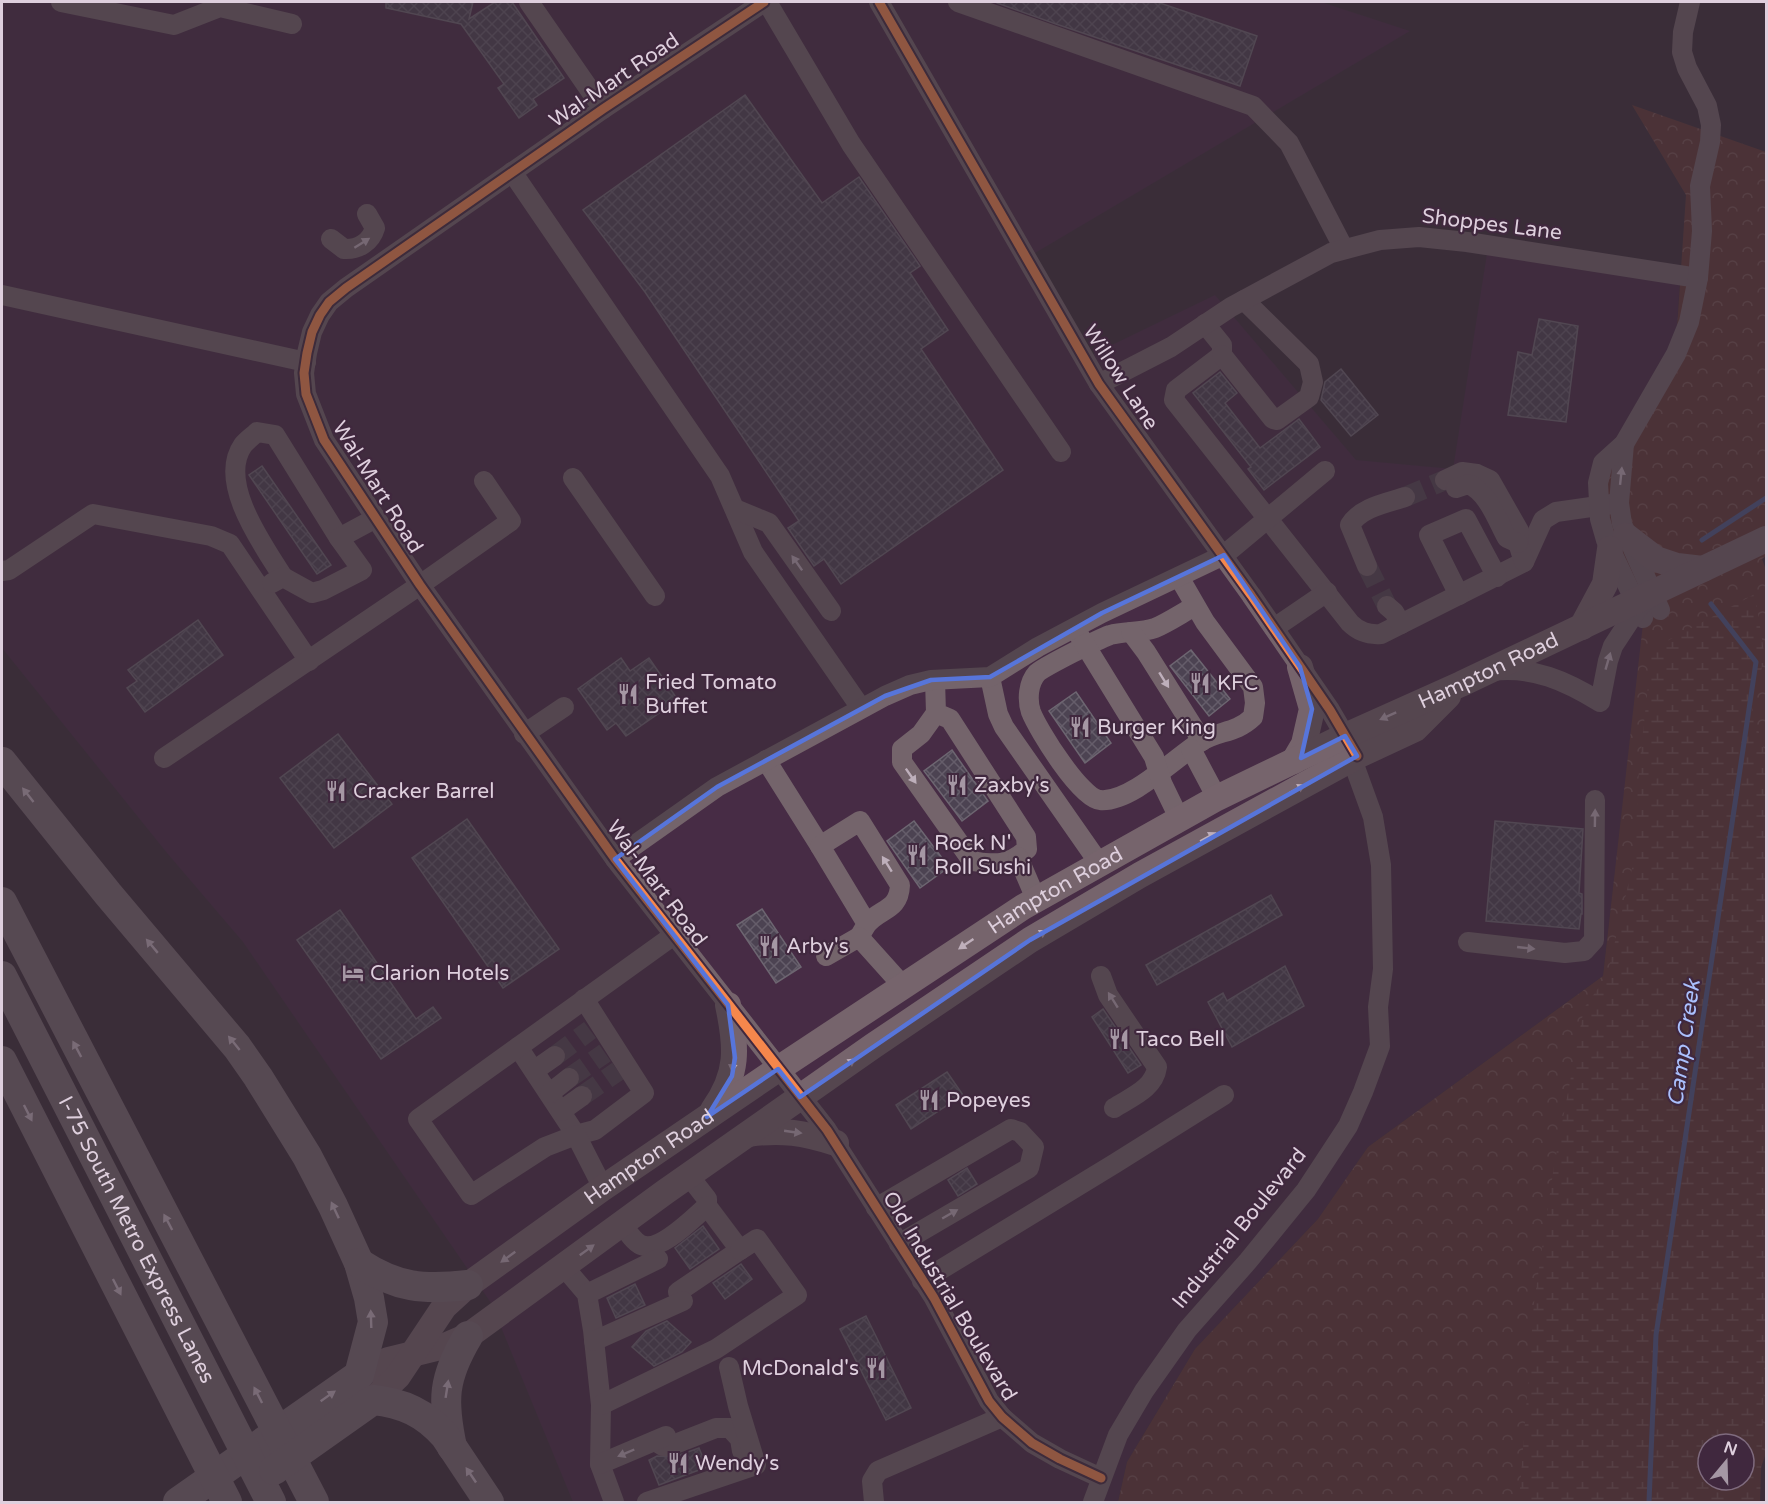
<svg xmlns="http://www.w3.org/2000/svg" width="1768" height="1504" font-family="'Varela Round',sans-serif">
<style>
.built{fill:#472c45}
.forest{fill:url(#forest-crowns);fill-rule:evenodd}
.wetland{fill:url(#wetland-marsh);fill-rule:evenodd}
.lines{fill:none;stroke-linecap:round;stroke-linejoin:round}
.stream{stroke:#4c5a87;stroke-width:5}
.building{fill:url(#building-cross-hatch);stroke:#6d6671;stroke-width:1.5}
.minor-tunnel{stroke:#534652;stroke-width:20;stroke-dasharray:20 10;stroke-linecap:butt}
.minor{stroke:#74646b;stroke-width:20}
.major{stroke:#76646c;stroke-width:26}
.highway{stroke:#796a72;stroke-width:30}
.cycleway-casing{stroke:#40283e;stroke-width:13}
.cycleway{stroke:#f5874c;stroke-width:9}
.oneway{fill:#beafbb}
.oneway2{fill:#bfafbb}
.oneway3{fill:#c5b6c2}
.marked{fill:none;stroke:#5775da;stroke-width:4.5;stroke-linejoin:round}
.labels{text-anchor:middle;stroke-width:4.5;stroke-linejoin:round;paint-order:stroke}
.street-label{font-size:21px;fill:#decfdd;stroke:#40283e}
.poi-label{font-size:21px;fill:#decfdd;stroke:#40283e;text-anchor:start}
.water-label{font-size:22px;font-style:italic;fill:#aac0fd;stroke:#40283e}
</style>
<defs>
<pattern id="forest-crowns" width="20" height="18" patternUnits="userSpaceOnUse" patternTransform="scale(1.5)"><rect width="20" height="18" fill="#613936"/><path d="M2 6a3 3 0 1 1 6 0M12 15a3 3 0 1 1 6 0" fill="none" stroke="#775553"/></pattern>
<pattern id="wetland-marsh" width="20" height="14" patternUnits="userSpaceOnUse" patternTransform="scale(1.5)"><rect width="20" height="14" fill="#613936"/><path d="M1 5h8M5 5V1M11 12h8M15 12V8" fill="none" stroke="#775553"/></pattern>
<pattern id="building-cross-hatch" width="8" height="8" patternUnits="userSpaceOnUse" patternTransform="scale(1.5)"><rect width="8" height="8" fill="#4c4352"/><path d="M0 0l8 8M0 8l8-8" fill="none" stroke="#655d6a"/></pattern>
</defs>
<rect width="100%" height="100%" fill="#3a2e39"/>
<polygon class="built" points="2,2 1321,2 1410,31 1030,256 1087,357 1215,295 1356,460 1453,469 1488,247 1680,279 1676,343 1603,976 1368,1147 1318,1219 1195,1349 1127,1462 1118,1502 573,1502 491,1303 243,942 167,853 2,648"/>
<path class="forest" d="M1632 105 1766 152V556L1762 559 1766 570V1453L1749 1502H1118L1127 1462 1195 1349 1318 1219 1368 1147 1603 976 1644 615 1592 483 1676 343 1686 195ZM1708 1444H1744V1480H1708Z"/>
<path class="wetland" d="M1755 594 1765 659 1750 703 1766 756V1320L1760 1502H1519L1534 1303 1554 1166 1584 1008 1607 976 1634 860 1639 769 1652 649ZM1708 1444H1744V1480H1708Z"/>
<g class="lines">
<g class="stream">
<polyline points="1702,540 1766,498"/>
<polyline points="1649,1502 1656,1335 1756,662 1711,604"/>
</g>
</g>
<g class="building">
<polygon points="386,2 473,2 469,19 495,2 512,2 564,78 533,99 537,105 519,118 498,88 504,84 461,24 386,8"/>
<polygon points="997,2 1157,2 1257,36 1240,86 1056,24 997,3"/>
<polygon points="745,95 822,203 859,177 920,266 910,273 948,330 921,349 1003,470 841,584 824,559 814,566 788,528 799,521 645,292 583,210"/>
<polygon points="1539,319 1578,326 1566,422 1508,415 1518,352 1532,355"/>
<polygon points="1341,369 1378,415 1351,436 1321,400 1325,382"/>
<polygon points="1220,372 1237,393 1225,403 1260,448 1299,419 1320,447 1264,490 1248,469 1251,467 1193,393"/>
<polygon points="262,466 331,565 317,574 249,475"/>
<polygon points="198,620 223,655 145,712 127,688 137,681 128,670"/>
<polygon points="1191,650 1230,699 1209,716 1170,666"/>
<polygon points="621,658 630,671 649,658 678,700 626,736 616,723 607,730 578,689"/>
<polygon points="1076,692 1111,743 1085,763 1049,711"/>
<polygon points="338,734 392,804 334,848 280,778"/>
<polygon points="952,750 988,801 962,821 924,771"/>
<polygon points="467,819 559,949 503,988 412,858"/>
<polygon points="914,821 949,867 920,888 887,841"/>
<polygon points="1495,821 1583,829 1579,893 1582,894 1582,914 1581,914 1579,929 1486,921"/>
<polygon points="1271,895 1282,915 1157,985 1146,965"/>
<polygon points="762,909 801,967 776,983 737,925"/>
<polygon points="340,910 416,1019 433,1007 441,1018 381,1059 297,940"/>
<polygon points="1285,966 1304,1006 1232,1047 1208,1002 1223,993 1227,1001"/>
<polygon points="1103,1009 1141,1065 1128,1073 1092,1017"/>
<polygon points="947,1072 963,1095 911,1129 896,1105"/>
<polygon points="967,1168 977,1184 958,1196 948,1180"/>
<polygon points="703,1226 719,1249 690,1269 675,1248"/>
<polygon points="741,1264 752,1279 725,1299 713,1283"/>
<polygon points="635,1284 645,1305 616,1318 607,1298"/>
<polygon points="866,1316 911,1408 886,1420 840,1329"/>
<polygon points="667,1321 691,1342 682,1352 654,1366 632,1347 646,1331"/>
<polygon points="699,1448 707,1467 659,1485 649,1460 657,1456 674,1457"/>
</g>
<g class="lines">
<g class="minor-tunnel">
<polyline points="1405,497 1445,480"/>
<polyline points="1367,566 1387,606"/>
<polyline points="555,1056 590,1030"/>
<polyline points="569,1078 605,1053"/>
<polyline points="582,1096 618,1071"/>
</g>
<g class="minor">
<polyline points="61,2 174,25 220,7 292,24"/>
<polyline points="529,2 603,109"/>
<polyline points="764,2 603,109 346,288 329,302 320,315 312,332 307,353 304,373 306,394 324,440 420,585 615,859 827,1130 934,1298 989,1401 1002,1417 1032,1443 1060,1459 1101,1478"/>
<polyline points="767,2 851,144 1061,452"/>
<polyline points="879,2 1099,384 1251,595 1330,710 1351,746"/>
<polyline points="958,2 1253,106 1289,143 1344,249"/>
<polyline points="512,172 720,476 753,552 861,708"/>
<path d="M331 239 344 249C358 250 371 242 375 228L367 214"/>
<polyline points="2,295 306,362"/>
<path d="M1205 324 1222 345V355L1176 390 1174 400 1350 623C1359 632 1368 635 1381 634L1524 562 1543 520 1556 512 1619 503"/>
<polyline points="1222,355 1273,419 1277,420 1309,397 1313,382 1309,364 1244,300"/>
<polyline points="1099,384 1171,347 1231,307 1331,253 1380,240 1419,237 1467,242 1698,278"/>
<polyline points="1624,444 1619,503 1622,524 1660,610"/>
<polyline points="573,478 655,596"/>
<polyline points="1445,480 1462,472 1477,474 1490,480 1519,531 1518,543 1524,562"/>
<path d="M1456 488 1468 484C1488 492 1497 520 1507 538L1518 543"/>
<polyline points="735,509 769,523 831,611"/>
<path d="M1367 566 1350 525C1361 507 1387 503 1405 497"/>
<polyline points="2,571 9,570 93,514 211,536 230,544 309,661"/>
<path d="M283 577C263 545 217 482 243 445 247 440 253 436 257 432L275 435 339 538"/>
<path d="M1179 577 1205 622 1253 687 1255 703 1253 717C1235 734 1219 730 1200 742 1175 758 1130 803 1100 800 1081 799 1038 730 1031 712 1027 700 1028 683 1037 673 1045 666 1099 639 1110 635 1124 631 1141 633 1155 628 1169 622 1182 613 1195 606"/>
<polyline points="272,583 283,577 312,593 323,590 362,570 339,538 376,518"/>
<polyline points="1459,595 1429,535 1466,519 1497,577"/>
<polyline points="1387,606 1394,612 1401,624"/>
<polyline points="1643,618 1606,540 1600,519 1598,483 1603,463 1624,444 1676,354 1689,322 1698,278 1702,231 1700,186 1710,142 1711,125 1707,106 1687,68 1682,52 1683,32 1690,2"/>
<polyline points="1274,628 1327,592"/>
<polyline points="1131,632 1146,652 1202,741"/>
<polyline points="1079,635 1154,757 1162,783 1179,818"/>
<path d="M1492 671C1533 666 1566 681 1600 702L1608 661 1613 646 1638 608 1646 601"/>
<polyline points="990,677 998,714 1004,727 1099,863"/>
<path d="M935 680 936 713 921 734 902 749V762L972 861C996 865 1008 866 1027 849L1026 837 950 719 936 713"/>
<polyline points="524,734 564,707"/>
<polyline points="1191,749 1217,798"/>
<polyline points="164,758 420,585 511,521 484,481"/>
<polyline points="766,760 820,846"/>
<polyline points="1018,857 1036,899"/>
<polyline points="615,859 717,787 885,696 910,685 931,680 990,677 1038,647 1102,613 1224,555 1325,471"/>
<path d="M859 937C862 933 864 928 867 924 880 908 899 911 900 885L860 821 820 846 867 924"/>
<polyline points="1468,942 1565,953 1584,951 1594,940 1595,800"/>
<polyline points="826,956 859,937 903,986"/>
<path d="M1101 976 1108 995 1157 1067C1154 1089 1131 1097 1114 1108"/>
<polyline points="518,1047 576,1135 595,1130 644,1093 584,999"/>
<polyline points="535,1070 555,1056"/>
<polyline points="550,1093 569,1078"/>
<polyline points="561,1111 582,1096"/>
<polyline points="603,1188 576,1135 545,1147 471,1195 418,1119 674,935"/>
<polyline points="876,1208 1011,1129 1020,1132 1034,1147 1029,1168 899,1244"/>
<path d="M622 1224C627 1231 634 1242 641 1245 660 1253 693 1218 707 1206V1199L689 1176"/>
<polyline points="564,1267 587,1294 593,1330 601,1405 600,1464 614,1502"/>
<polyline points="922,1281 1114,1164 1224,1095"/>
<polyline points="678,1292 740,1250 707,1206"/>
<polyline points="587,1294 658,1259"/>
<polyline points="594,1341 683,1301"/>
<polyline points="601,1405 716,1349 797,1295 757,1239 740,1250"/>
<polyline points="655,1441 663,1446 670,1446 716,1428 730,1428 740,1439 742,1451"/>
<polyline points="600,1464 666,1436"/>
<polyline points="647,1502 756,1465 738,1406 729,1367"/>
<polyline points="874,1502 872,1481 878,1471 1002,1417"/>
<polyline points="1093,1502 1118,1435 1144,1391 1187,1330 1248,1261 1306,1190 1348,1126 1363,1092 1380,1046 1378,1007 1383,969 1381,865 1373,817 1352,759"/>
</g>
<g class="major">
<polyline points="1626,536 1656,559 1677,566 1703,569"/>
<polyline points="1582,627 1605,584 1610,549"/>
<polyline points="1294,761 1304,744 1312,709 1300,667"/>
<path d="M713 1110C739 1074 737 1047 728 1005"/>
<path d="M749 1134C782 1129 804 1133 836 1143"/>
<polyline points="359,1375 388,1360 445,1346 468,1336 665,1192 873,1046 1030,940 1140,875 1357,756 1415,729 1448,696"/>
<path id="s1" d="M373 1400 398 1376 444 1307 468 1285 603 1188 778 1069 1023 907 1217 798 1345 736 1461 684 1766 539"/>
</g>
<g class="highway">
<polyline points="2,762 108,894 237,1047 258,1077 307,1156 333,1206 359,1263 369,1298 373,1322 359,1375 178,1502"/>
<polyline points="2,902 314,1502"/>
<path id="s2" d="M2 976 271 1502"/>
<polyline points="2,1061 227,1502"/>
<path d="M359 1263C397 1288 424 1290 468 1285"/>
<path d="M452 1447C442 1400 443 1378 468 1336"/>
<path d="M274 1470 373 1400C403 1403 425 1413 445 1436L489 1502"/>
</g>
<defs>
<g id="cycleway">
<polyline points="764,2 603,109 346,288 329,302 320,315 312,332 307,353 304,373 306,394 324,440 420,585 615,859 827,1130 934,1298 989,1401 1002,1417 1032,1443 1060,1459 1101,1478"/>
<polyline points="879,2 1099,384 1251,595 1330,710 1357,756"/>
</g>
</defs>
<use href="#cycleway" class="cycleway-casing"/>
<use href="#cycleway" class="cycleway"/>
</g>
<defs><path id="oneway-solid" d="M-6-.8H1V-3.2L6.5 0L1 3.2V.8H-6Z" transform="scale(1.5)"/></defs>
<g class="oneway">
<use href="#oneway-solid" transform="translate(362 243) rotate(-32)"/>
<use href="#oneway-solid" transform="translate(1621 476) rotate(-84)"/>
<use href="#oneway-solid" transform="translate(797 563) rotate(-125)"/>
<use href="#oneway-solid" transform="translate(1608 661) rotate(-74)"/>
<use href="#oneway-solid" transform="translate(1164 680) rotate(58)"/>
<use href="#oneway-solid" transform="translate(911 776) rotate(55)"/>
<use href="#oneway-solid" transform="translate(1595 818) rotate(-89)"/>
<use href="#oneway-solid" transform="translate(887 864) rotate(-122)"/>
<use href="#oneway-solid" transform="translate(1526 948) rotate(6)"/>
<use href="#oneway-solid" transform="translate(1113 1000) rotate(-122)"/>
<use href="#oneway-solid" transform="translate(950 1214) rotate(-30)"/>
<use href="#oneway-solid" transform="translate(626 1453) rotate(157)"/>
</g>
<g class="oneway2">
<use href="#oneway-solid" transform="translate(1388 716) rotate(156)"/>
<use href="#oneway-solid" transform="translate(1297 789) rotate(-28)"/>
<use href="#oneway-solid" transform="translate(1208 837) rotate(-29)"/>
<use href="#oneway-solid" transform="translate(1039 935) rotate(-31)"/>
<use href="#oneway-solid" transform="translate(966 944) rotate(146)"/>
<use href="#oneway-solid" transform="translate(733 1063) rotate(97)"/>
<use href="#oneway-solid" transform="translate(848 1064) rotate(-35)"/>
<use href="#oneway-solid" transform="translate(793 1132) rotate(8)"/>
<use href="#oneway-solid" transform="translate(587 1250) rotate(-36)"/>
<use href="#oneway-solid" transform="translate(508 1257) rotate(144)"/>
</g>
<g class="oneway3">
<use href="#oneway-solid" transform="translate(28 795) rotate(-128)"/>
<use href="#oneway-solid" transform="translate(152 946) rotate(-130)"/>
<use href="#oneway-solid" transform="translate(234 1043) rotate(-129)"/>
<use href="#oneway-solid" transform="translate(77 1049) rotate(-118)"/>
<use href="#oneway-solid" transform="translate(28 1113) rotate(63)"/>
<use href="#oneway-solid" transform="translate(335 1210) rotate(-115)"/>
<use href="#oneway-solid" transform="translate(168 1222) rotate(-118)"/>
<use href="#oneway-solid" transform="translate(117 1287) rotate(63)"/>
<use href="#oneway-solid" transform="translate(371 1319) rotate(-92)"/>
<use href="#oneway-solid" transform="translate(447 1389) rotate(-81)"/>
<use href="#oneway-solid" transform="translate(258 1395) rotate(-117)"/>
<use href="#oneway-solid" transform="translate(328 1396) rotate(-35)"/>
<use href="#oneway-solid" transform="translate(471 1475) rotate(-124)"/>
</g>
<path d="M0 0H1768V1504H0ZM1224 555 1300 667 1312 709 1301 758 1345 736 1357 756 1030 940 800 1097 778 1069 707 1117 732 1076 735 1058 728 1005 615 859 717 787 885 696 931 680 990 677 1102 613Z" fill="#3a2e39" fill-opacity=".55" fill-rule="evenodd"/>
<path class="marked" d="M1224 555 1300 667 1312 709 1301 758 1345 736 1357 756 1030 940 800 1097 778 1069 707 1117 732 1076 735 1058 728 1005 615 859 717 787 885 696 931 680 990 677 1102 613Z"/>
<defs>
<symbol id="restaurant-bare" viewBox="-9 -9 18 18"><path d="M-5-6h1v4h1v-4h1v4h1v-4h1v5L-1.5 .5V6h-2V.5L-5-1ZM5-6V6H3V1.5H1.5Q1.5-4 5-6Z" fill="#a597a4" stroke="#40283e" stroke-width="2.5" paint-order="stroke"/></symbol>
<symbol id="hotel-bare" viewBox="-9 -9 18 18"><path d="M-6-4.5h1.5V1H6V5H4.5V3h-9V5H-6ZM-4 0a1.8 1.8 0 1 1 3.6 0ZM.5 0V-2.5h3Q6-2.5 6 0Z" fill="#a597a4" stroke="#40283e" stroke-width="2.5" paint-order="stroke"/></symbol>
</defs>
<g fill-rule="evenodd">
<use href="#restaurant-bare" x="1185" y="668" width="30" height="30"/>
<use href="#restaurant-bare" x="613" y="679" width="30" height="30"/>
<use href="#restaurant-bare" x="1065" y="712" width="30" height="30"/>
<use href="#restaurant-bare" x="942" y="770" width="30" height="30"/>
<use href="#restaurant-bare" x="321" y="776" width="30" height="30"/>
<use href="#restaurant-bare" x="902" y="840" width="30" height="30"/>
<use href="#restaurant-bare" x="754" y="931" width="30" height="30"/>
<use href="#hotel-bare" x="338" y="958" width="30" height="30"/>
<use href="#restaurant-bare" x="1104" y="1024" width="30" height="30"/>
<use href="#restaurant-bare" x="914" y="1085" width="30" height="30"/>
<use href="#restaurant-bare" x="861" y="1353" width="30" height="30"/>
<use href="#restaurant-bare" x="663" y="1448" width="30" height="30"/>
</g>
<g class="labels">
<g class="street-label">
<text transform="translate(614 80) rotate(-34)" y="7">Wal-Mart Road</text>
<text transform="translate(1492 224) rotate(7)" y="7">Shoppes Lane</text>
<text transform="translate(1121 377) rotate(57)" y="7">Willow Lane</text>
<text transform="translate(378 487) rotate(58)" y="7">Wal-Mart Road</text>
<text dy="7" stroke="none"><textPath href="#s1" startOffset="1344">Hampton Road</textPath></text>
<text transform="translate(657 883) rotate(53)" y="7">Wal-Mart Road</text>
<text dy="7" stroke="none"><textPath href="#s1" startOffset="858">Hampton Road</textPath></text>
<text dy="7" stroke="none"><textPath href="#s1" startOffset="372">Hampton Road</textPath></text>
<text transform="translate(1239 1228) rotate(-51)" y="7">Industrial Boulevard</text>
<text dy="7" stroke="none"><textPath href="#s2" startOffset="296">I-75 South Metro Express Lanes</textPath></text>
<text transform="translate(950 1296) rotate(59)" y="7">Old Industrial Boulevard</text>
</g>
<g class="poi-label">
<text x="645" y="689">Fried Tomato<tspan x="645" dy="24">Buffet</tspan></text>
<text x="1217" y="690">KFC</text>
<text x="1097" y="734">Burger King</text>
<text x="974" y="792">Zaxby's</text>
<text x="353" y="798">Cracker Barrel</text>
<text x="934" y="850">Rock N'<tspan x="934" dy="24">Roll Sushi</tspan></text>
<text x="786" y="953">Arby's</text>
<text x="370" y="980">Clarion Hotels</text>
<text x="1136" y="1046">Taco Bell</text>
<text x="946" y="1107">Popeyes</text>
<text x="859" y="1375" text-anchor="end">McDonald's</text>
<text x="695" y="1470">Wendy's</text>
</g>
<g class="water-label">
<text transform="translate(1683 1043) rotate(-82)" y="8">Camp Creek</text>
</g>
</g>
<rect width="1768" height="1504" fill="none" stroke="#decfdd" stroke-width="6"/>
<g transform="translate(1726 1462) rotate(19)"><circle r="28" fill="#40283e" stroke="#7f6b7e" stroke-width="1.5"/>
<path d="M0-4.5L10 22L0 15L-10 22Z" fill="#a597a4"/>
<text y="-9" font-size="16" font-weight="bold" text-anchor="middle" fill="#decfdd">N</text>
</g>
</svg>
